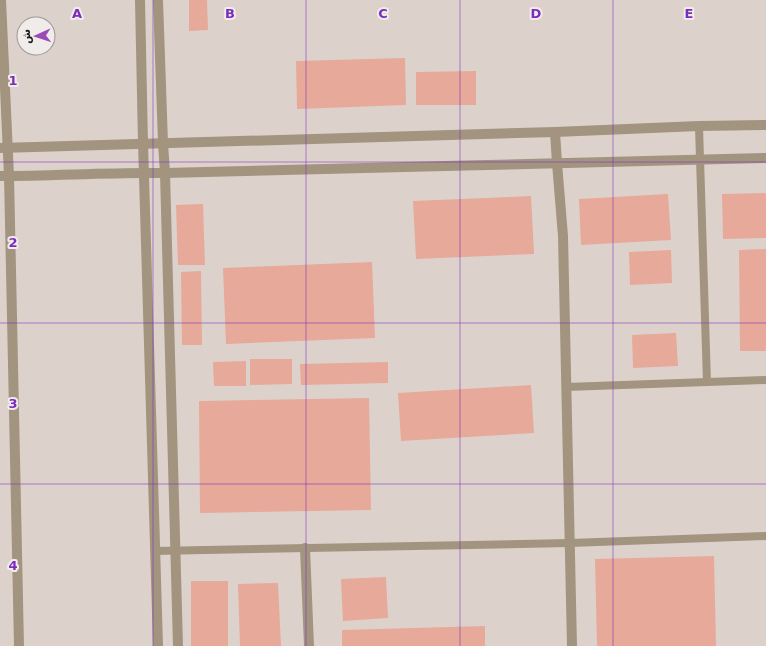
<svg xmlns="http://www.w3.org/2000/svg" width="766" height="646" font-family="'DejaVu Sans',Cairo,sans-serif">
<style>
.built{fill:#ddd2cb;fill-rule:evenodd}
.building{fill:#e7a999}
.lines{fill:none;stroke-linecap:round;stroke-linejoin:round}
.service{stroke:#a3947f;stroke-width:8}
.minor{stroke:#a3947f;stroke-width:10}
.grid{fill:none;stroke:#7b2cbf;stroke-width:1;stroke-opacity:0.55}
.grid-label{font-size:13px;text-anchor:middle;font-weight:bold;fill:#7b2cbf;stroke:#f0ecea;stroke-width:4;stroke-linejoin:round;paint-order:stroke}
</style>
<rect width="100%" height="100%" fill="#e3dfdc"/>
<path class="built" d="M0 0H766V646H0ZM24 24H48V48H24Z"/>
<g class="building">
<polygon points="189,0 207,0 208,30 189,31"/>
<polygon points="405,58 406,105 297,109 296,61"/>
<polygon points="476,71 476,105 416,105 416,72"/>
<polygon points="766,193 766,238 723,239 722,194"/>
<polygon points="668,194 671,240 581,245 579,199"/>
<polygon points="531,196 534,254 416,259 413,201"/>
<polygon points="203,204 205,265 178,265 176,205"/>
<polygon points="766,249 766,351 740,351 739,250"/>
<polygon points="671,250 672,283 630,285 629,252"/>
<polygon points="372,262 375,338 226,344 223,268"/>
<polygon points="201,271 202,345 182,345 181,272"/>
<polygon points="676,333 678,366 633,368 632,335"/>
<polygon points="250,359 292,359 292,384 250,385"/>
<polygon points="246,361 246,386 214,386 213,362"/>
<polygon points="388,362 388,383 301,385 300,364"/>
<polygon points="531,385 534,433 401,441 398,393"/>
<polygon points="369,398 371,510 200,513 199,401"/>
<polygon points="714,556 716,646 597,646 595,559"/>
<polygon points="386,577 388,618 343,621 341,579"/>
<rect x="191" y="581" width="37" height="65"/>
<polygon points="278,583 281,646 240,646 238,584"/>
<polygon points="485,626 485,646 342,646 342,630"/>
</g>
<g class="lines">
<g class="service">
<polyline points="699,126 707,382"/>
<polyline points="566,387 766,380"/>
<polyline points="155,551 570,543 766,536"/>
</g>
<g class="minor">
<polyline points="1,0 9,176 19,646"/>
<polyline points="140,0 143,143 158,646"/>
<polyline points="158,0 163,143 165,173 178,646"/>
<polyline points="555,132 557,163 563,236 572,646"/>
<polyline points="0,148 555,132 699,126 766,125"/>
<path d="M0 176C55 176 110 172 165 173 365 168 566 163 766 158"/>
<polyline points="305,548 309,646"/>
</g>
</g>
<path class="grid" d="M153 0V646M306 0V646M460 0V646M613 0V646M0 162H766M0 323H766M0 484H766"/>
<g class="grid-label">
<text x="77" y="18">A</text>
<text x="230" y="18">B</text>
<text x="383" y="18">C</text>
<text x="536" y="18">D</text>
<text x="689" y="18">E</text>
<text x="13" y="85">1</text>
<text x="13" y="247">2</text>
<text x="13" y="408">3</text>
<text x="13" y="570">4</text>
</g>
<g transform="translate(36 36) rotate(267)"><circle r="19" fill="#f0ecea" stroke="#9b9897"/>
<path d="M0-3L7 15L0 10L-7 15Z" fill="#9d4ab9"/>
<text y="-6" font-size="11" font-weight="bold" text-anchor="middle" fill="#1c1b1a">ش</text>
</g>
</svg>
